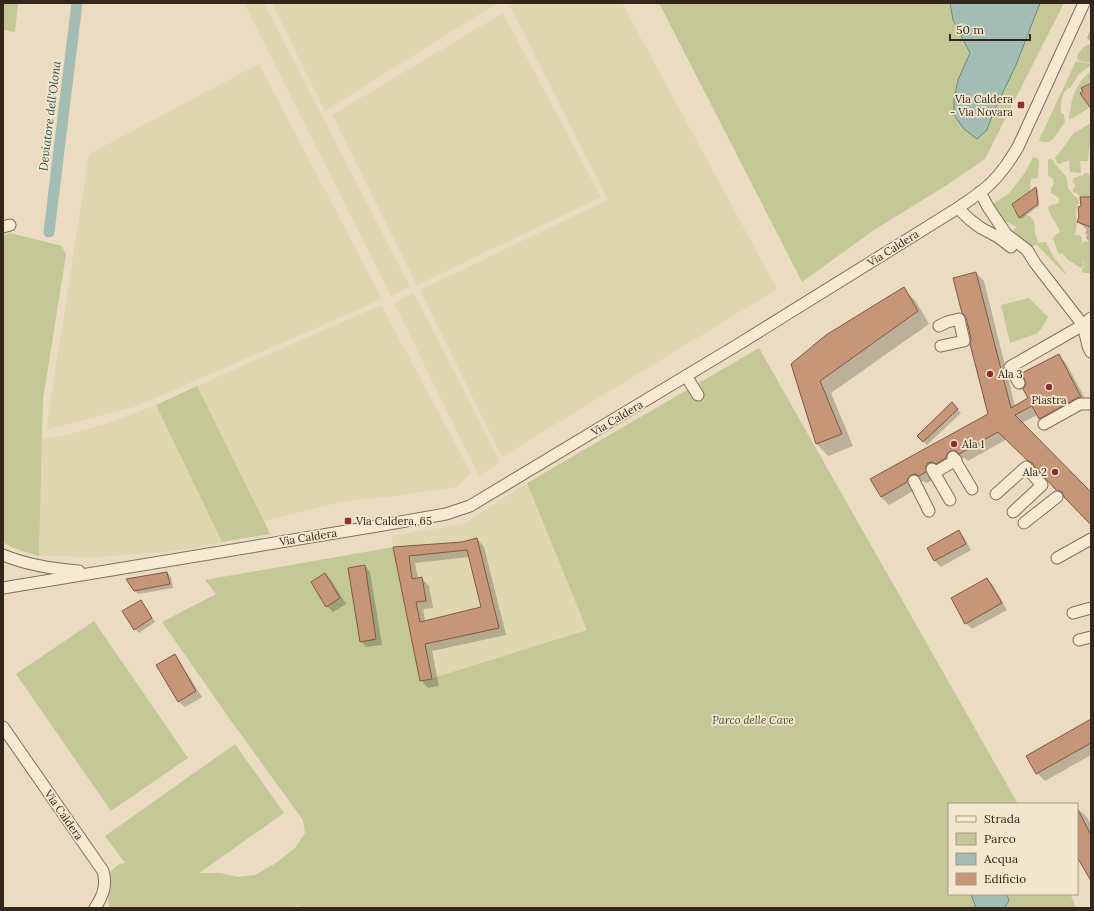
<svg xmlns="http://www.w3.org/2000/svg" width="1094" height="911" font-family="Lora,serif">
<style>
.farmland{fill:#e0d6af}
.green{fill:#c4c896}
.water{fill:#a3bdb4;stroke:#6b8a81}
.shadow{fill:#0003;fill-rule:evenodd}
.lines{fill:none;stroke-linecap:round;stroke-linejoin:round}
.canal{stroke:#a3bdb4;stroke-width:11}
.building{fill:#c79679;stroke:#805841;fill-rule:evenodd}
.minor-casing{stroke:#836e5a;stroke-width:13}
.minor{stroke:#f6ead3;stroke-width:11}
.poi-dot{fill:#8e2e33;stroke:#f3e7d0;stroke-width:1.5}
.labels{text-anchor:middle;stroke-width:3.5;stroke-linejoin:round;paint-order:stroke}
.poi-label{font-size:11px;fill:#33271d;stroke:#f3e7d0;text-anchor:start}
.street-label{font-size:11px;fill:#33271d;stroke:#f3e7d0}
.park-label{font-size:11px;font-style:italic;fill:#464f25;stroke:#f3e7d0}
.water-label{font-size:12px;font-style:italic;fill:#2d524e;stroke:#f3e7d0}
</style>
<rect width="100%" height="100%" fill="#ebdcc1"/>
<g class="farmland">
<polygon points="244,3 264,3 410,287 391,296"/>
<polygon points="272,3 497,3 325,111"/>
<polygon points="514,3 622,3 777,289 502,457 420,290 608,200 510,6"/>
<polygon points="503,13 601,197 417,285 332,115"/>
<polygon points="259,64 382,299 137,406 46,430 89,154"/>
<polygon points="414,293 500,462 479,476 394,303"/>
<polygon points="381,305 471,473 456,487 396,496 344,501 264,521 197,386"/>
<polygon points="156,405 222,542 175,551 100,557 39,556 42,439 63,436 106,424"/>
<polygon points="527,483 587,630 433,678 420,681 393,547 392,536 464,524"/>
</g>
<g class="green">
<polygon points="3,3 18,3 15,32 3,30"/>
<polygon points="659,3 1064,3 985,159 947,185 874,230 802,282"/>
<path d="M1087 45H1091V63L1080 61 1077 59C1077 53 1082 48 1087 45Z"/>
<path d="M1076 61 1091 64V65L1079 74 1070 88C1069 88 1068 88 1067 89 1062 92 1060 108 1061 113L1064 114 1065 122 1054 138 1049 142H1042L1039 140Z"/>
<path d="M1091 71V79L1089 80 1090 82 1081 88 1082 91 1080 92 1089 108 1069 120C1071 100 1074 85 1091 71Z"/>
<polygon points="1091,123 1091,145 1089,149 1088,161 1080,161 1081,173 1070,172 1069,160 1059,164 1057,163 1055,158 1074,133"/>
<path d="M1033 157 1037 158 1039 161 1038 177V178L1031 179 1030 191 1019 198 1020 200 1013 208 1017 213C1022 213 1025 216 1030 216 1036 222 1034 224 1035 231 1035 235 1037 238 1038 241L1037 243 1046 242 1053 256 1066 273 1065 274 1036 244 1031 248 1015 235 1014 232V229L1017 227 1007 222H1002L999 218V212H996L993 205 994 203 1008 194 1025 173Z"/>
<path d="M1050 159 1053 160C1057 168 1060 169 1065 175 1068 179 1067 184 1068 188 1071 193 1075 196 1079 200 1079 205 1077 204 1076 209 1076 213 1077 217 1076 221L1077 224 1075 235H1079L1082 237V242L1081 243 1080 249 1081 244 1085 241 1091 243V273H1085L1082 272V269L1084 267C1085 264 1084 262 1082 259L1084 265 1083 267 1081 268 1068 260 1062 253 1060 254C1056 250 1056 244 1053 239L1054 236 1060 232C1058 224 1049 216 1048 207L1051 205 1059 203V198L1051 193V189L1054 183 1053 179 1048 175V160Z"/>
<polygon points="1084,173 1089,173 1091,183 1091,210 1086,202 1085,197 1079,196 1077,193 1073,192 1073,189 1075,187 1074,183 1072,182 1074,181 1073,178 1079,176 1084,175"/>
<polygon points="10,233 62,246 66,255 43,399 39,556 13,548 3,542 3,236"/>
<polygon points="1029,298 1048,317 1043,326 1038,333 1010,343 1001,305"/>
<polygon points="759,348 1018,804 949,804 949,894 1070,894 1073,900 1076,908 300,908 298,906 290,908 109,908 108,891 110,872 119,864 125,863 105,836 235,744 284,813 199,873 220,873 238,877 255,875 276,863 295,848 305,833 303,820 229,718 162,622 216,594 205,580 393,547 420,681 433,678 587,630 527,483"/>
<polygon points="197,386 264,521 270,534 222,542 156,405"/>
<polygon points="94,621 188,758 111,811 16,674"/>
</g>
<g class="water">
<polygon points="950,3 1040,3 1016,65 993,113 987,130 977,139 964,129 954,115 954,98 958,80 970,53 953,20"/>
<polygon points="971,894 1007,894 1009,901 1004,908 976,908"/>
</g>
<g class="shadow">
<polygon points="1091,29 1091,42 1087,38"/>
<polygon points="1091,150 1091,177 1090,155"/>
<polygon points="1036,188 1038,190 1039,206 1021,219 1013,204"/>
<polygon points="1091,198 1091,244 1086,238 1087,235 1085,233 1087,230 1078,221 1082,207"/>
<polygon points="976,273 984,281 1015,406 1029,399 1058,355 1066,363 1088,404 1047,426 1040,419 1037,415 1022,423 1091,493 1091,523 1057,489 1039,469 1035,468 1007,439 968,461 965,458 958,458 933,480 927,483 923,481 918,482 915,490 889,505 881,497 872,480 989,414"/>
<polygon points="903,289 915,300 929,324 831,393 853,446 828,456 817,444 792,364"/>
<polygon points="952,404 961,413 927,445 918,436"/>
<polygon points="958,532 964,537 971,550 941,567 935,561 928,548"/>
<path d="M477 539 484 547 506 635 432 651 439 686 428 688 421 680 394 548 462 543ZM470 557 482 608 425 621 423 609 433 608 429 586 421 578 418 579 415 563Z"/>
<polygon points="365,566 370,572 382,645 366,647 361,641"/>
<polygon points="167,573 171,577 173,588 138,594 134,590"/>
<polygon points="325,574 331,580 346,604 333,612 327,606"/>
<polygon points="987,579 993,585 1007,610 972,629 966,623"/>
<polygon points="140,601 144,605 155,622 139,633 135,629"/>
<polygon points="175,656 180,662 202,697 185,707 179,702"/>
<polygon points="1091,720 1091,755 1045,781 1037,773"/>
<polygon points="1077,808 1087,817 1091,825 1091,879 1077,855"/>
</g>
<g class="lines">
<polyline class="canal" points="49,232 77,3"/>
</g>
<g class="building">
<polygon points="1091,83 1091,109 1080,93 1083,91 1081,88"/>
<polygon points="1036,187 1038,204 1019,218 1012,204"/>
<polygon points="1080,197 1091,197 1091,227 1077,222 1079,217 1078,207 1081,206"/>
<polygon points="976,272 1011,408 1028,398 1023,389 1025,386 1026,383 1022,373 1059,354 1081,397 1077,398 1039,419 1032,406 1015,415 1091,492 1091,525 1064,497 1062,492 1056,490 1031,462 1027,460 998,432 959,454 956,451 950,451 947,454 946,458 936,464 932,462 928,463 926,466 926,472 919,476 915,474 911,475 908,478 907,482 881,497 870,479 988,414 970,344 971,339 966,317 962,313 953,278"/>
<polygon points="904,287 918,311 820,381 842,434 816,444 791,364 826,335"/>
<polygon points="952,402 958,409 923,442 917,436"/>
<polygon points="959,530 966,544 934,561 927,548"/>
<path d="M477 538 499 628 425 644 432 679 420 681 393 547 462 542ZM467 550 481 607 420 622 416 602 426 601 422 577 412 579 409 556Z"/>
<polygon points="365,565 376,639 360,642 348,568"/>
<polygon points="167,572 170,584 134,591 126,579"/>
<polygon points="325,573 340,598 326,607 311,582"/>
<polygon points="987,578 1002,603 965,624 951,598"/>
<polygon points="141,600 152,618 134,630 122,611"/>
<polygon points="175,654 196,691 178,702 156,665"/>
<polygon points="1091,719 1091,743 1036,774 1026,756"/>
<polygon points="1077,808 1091,835 1091,881 1077,857"/>
</g>
<g class="lines">
<defs>
<g id="minor">
<polyline points="980,192 988,207 1006,234 1027,250 1035,263 1083,325 1091,330"/>
<polyline points="958,208 969,219 981,228 998,237 1011,247"/>
<polyline points="3,227 10,225"/>
<polyline points="1083,325 1088,346 1091,352"/>
<polyline points="939,326 947,322 959,319 964,341 941,346"/>
<polyline points="686,376 698,395"/>
<polyline points="1019,383 1010,367 1083,325 1091,318"/>
<polyline points="1044,424 1080,404 1091,404"/>
<polyline points="953,457 972,489"/>
<polyline points="932,469 950,500"/>
<polyline points="934,473 956,460"/>
<polyline points="914,481 929,511"/>
<polyline points="996,494 1026,467 1042,485 1013,512"/>
<polyline points="1024,523 1057,497"/>
<path d="M3 555C27 565 53 569 79 571"/>
<polyline points="1057,558 1091,539"/>
<path d="M3 588 383 525 446 514 470 506 739 344 958 208C969 200 981 193 990 184 1002 173 1010 160 1018 147L1084 3"/>
<polyline points="1073,613 1091,608"/>
<polyline points="1079,640 1091,637"/>
<path d="M3 727 103 871C107 885 103 896 95 908"/>
</g>
</defs>
<use href="#minor" class="minor-casing"/>
<use href="#minor" class="minor"/>
</g>
<g class="poi-dot">
<rect x="1017" y="101" width="8" height="8" rx="2"/>
<circle cx="990" cy="374" r="4"/>
<circle cx="1049" cy="387" r="4"/>
<circle cx="954" cy="444" r="4"/>
<circle cx="1055" cy="472" r="4"/>
<rect x="344" y="517" width="8" height="8" rx="2"/>
</g>
<g class="labels">
<g class="poi-label">
<text x="1013" y="103" text-anchor="end">Via Caldera<tspan x="1013" dy="13">- Via Novara</tspan></text>
<text x="998" y="378">Ala 3</text>
<text x="1049" y="404" text-anchor="middle">Piastra</text>
<text x="962" y="448">Ala 1</text>
<text x="1047" y="476" text-anchor="end">Ala 2</text>
<text x="356" y="525">Via Caldera, 65</text>
</g>
<g class="street-label">
<text transform="translate(893 248) rotate(-32)" y="4">Via Caldera</text>
<text transform="translate(617 418) rotate(-31)" y="4">Via Caldera</text>
<text transform="translate(308 537) rotate(-9)" y="4">Via Caldera</text>
<text transform="translate(64 815) rotate(55)" y="4">Via Caldera</text>
</g>
<g class="park-label">
<text x="753" y="724">Parco delle Cave</text>
</g>
<g class="water-label">
<text transform="translate(50 116) rotate(-83)" y="4">Deviatore dell'Olona</text>
</g>
</g>
<rect width="1094" height="911" fill="none" stroke="#33271d" stroke-width="8"/>
<rect x="948" y="803" width="130" height="92" fill="#f3e7d0" stroke="#a69a88"/>
<rect x="956" y="816" width="20" height="6" fill="#f6ead3" stroke="#a69a88"/>
<text x="984" y="823" font-size="12" fill="#33271d">Strada</text>
<rect x="956" y="833" width="20" height="12" fill="#c4c896" stroke="#a69a88"/>
<text x="984" y="843" font-size="12" fill="#33271d">Parco</text>
<rect x="956" y="853" width="20" height="12" fill="#a3bdb4" stroke="#a69a88"/>
<text x="984" y="863" font-size="12" fill="#33271d">Acqua</text>
<rect x="956" y="873" width="20" height="12" fill="#c79679" stroke="#a69a88"/>
<text x="984" y="883" font-size="12" fill="#33271d">Edificio</text>
<path d="M950 34v6h80v-6" fill="none" stroke="#33271d" stroke-width="2"/>
<text x="956" y="34" font-size="12" fill="#33271d" stroke="#f3e7d0" stroke-width="3" paint-order="stroke">50 m</text>
</svg>
